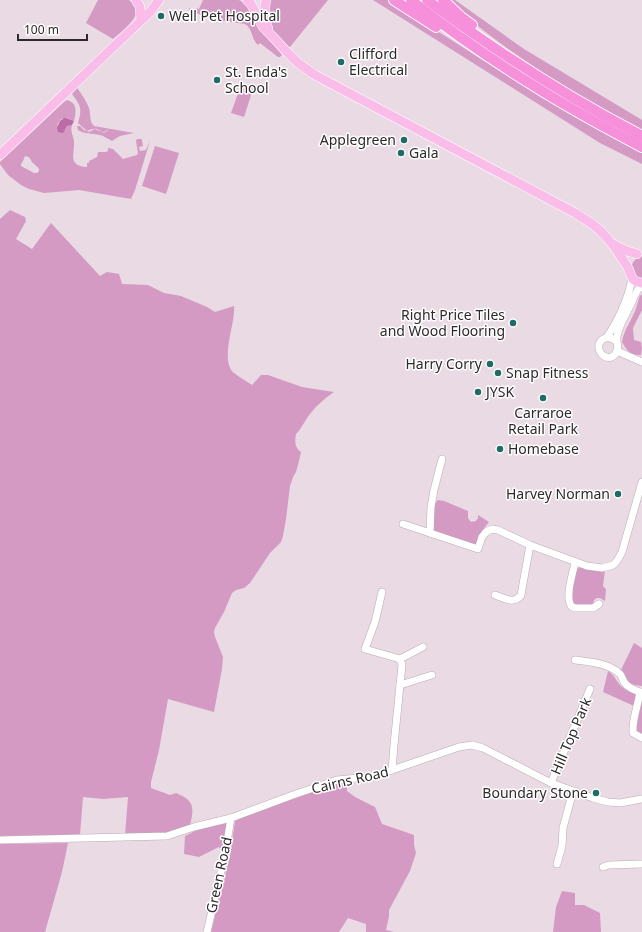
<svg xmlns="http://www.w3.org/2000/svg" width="642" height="932" font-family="'Noto Sans',sans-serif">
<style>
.green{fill:#d49ac4;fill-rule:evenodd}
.water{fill:#bc6ba7}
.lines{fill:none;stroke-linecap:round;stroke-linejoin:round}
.minor-casing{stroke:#baacb5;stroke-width:8}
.major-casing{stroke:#fff;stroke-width:10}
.highway-casing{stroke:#fff;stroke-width:12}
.minor{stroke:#fff;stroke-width:7}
.major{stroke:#fabce9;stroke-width:9}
.highway{stroke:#f690db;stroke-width:10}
.poi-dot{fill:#206b65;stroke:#fff;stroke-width:1.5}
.labels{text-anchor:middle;stroke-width:3;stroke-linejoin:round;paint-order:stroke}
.poi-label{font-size:14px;fill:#2e292c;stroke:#fff;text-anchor:start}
.street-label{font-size:14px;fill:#2e292c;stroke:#fff}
</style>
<rect width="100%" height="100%" fill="#e9dae4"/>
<g class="green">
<path d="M98 0H129C131 2 135 4 136 7 141 17 120 33 113 39L86 23Z"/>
<path d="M203 0H239L248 5 262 30 282 55 280 57H278L260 43 258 45C251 39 253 29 245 24L211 19 189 10V8L194 10 195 8 199 9Z"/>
<path d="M271 0H328L290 47H286C273 32 262 21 271 0Z"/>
<path d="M373 0H388C448 37 506 76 567 112 591 126 617 140 642 153V164L600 143Z"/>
<path d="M447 0H455L524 49 642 120V130C624 120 606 111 588 101 539 71 490 39 447 0Z"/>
<polygon points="241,85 253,89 244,117 231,113"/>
<path d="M77 88C82 94 86 101 89 108 91 114 89 122 94 126L134 133 120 136 112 141C108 139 104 136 100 135 92 133 85 135 78 130L77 126H80L84 130 89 132 95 129 104 133 108 130 107 129V130L104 132C101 132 100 130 97 129 93 128 90 130 87 131L78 123C80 116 82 109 78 103 76 99 74 97 72 94Z"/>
<path d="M67 100C78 103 76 113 74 121L67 118 61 119 57 125 65 131 67 126 72 125C70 131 73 135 74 141 75 153 67 166 87 167V163H89V161L97 157 98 152H106L108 151V148L113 149 123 159 137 155 138 153 136 141 137 139H141L142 140 143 146 139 147 140 151 146 150 150 141 135 190 131 199 79 190 44 193 29 189 21 185 8 175 0 164V162L64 102ZM25 156C31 157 30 160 33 163 35 165 37 166 39 169V171L37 173H34L21 166V164L23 161Z"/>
<polygon points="155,146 179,153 166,194 142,186"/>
<path d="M10 210 25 217 26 221 16 239 32 249 51 223 100 276 107 272 119 274 122 284 148 285 164 293 181 296 207 307 215 312 234 306C236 323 219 360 234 373 239 377 246 381 252 385L261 375H268L302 387 334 392C325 398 317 405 310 414 305 420 302 428 296 434 295 441 294 447 301 452L299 461 296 472 293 477 290 486 286 519 283 536 281 542 270 553 250 583 244 588 236 590 232 593 224 612 215 628 214 632 215 637 223 657 222 669 214 712 168 699 159 750 151 782V788L170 795 176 793C180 795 186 797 188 800 195 806 192 817 190 825L167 833 125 835 128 797 103 799 83 797 80 835 0 836V219Z"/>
<path d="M642 256V280L637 278 631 267C633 261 636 258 642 256Z"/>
<path d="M642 294V310L633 328 634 340 641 342 642 348 641 355C630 356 627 350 622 342 624 328 634 318 637 305 639 300 638 297 642 294Z"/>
<polygon points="438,500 444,501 468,511 468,518 471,522 476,521 478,518 478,515 489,522 485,527 477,544 475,545 435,532 433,529 434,505"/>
<polygon points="580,567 605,570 603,586 606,589 605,601 600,598 597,598 594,600 593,605 572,604 573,591 572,590 575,571"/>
<path d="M634 643 642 648V686C629 685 626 682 620 672Z"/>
<path d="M608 671C615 675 615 680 621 686 625 690 630 692 635 694L636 700 634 706 603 692Z"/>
<polygon points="642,697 642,735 636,732 636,726 641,706"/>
<polygon points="338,782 347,782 347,791 355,797 375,807 382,824 414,835 414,845 416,853 410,871 389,910 389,916 386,930 394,932 366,932 366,924 348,918 339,932 211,932 230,856 235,821 247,815"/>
<polygon points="231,818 222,851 219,847 199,857 184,854 185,836 195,831"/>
<polygon points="68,843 62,872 45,932 0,932 0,844"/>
<polygon points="562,891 575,893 575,905 584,905 600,913 601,932 553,932 556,907"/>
</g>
<polygon class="water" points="64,118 66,118 74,121 72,125 67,126 64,132 62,133 58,132 57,128 60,121"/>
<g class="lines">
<defs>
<g id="minor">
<path d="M607 337C618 321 629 297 632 278"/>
<path d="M617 342C611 336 603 336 599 344 597 355 610 363 616 353 620 348 616 343 617 337 618 326 627 313 632 302 633 299 635 294 637 291 638 289 640 288 642 287"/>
<polyline points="617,351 642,362"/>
<polyline points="403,524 478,549 482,537 486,532 492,529 498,530 530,545 587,566 602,568 613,565 617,561 622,552 642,482"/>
<polyline points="430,533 431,507 434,490 442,459"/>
<path d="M575 562C573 574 565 595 571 606L575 608H593L599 604"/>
<polyline points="382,592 375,622 365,649 400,659"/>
<path d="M495 595C504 598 514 605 521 595L530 545"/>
<path d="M575 660C589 662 609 663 620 674 622 676 623 680 624 682 628 688 634 690 640 692"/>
<polyline points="400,685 432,675"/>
<path d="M640 692C638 705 632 720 633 733L642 738"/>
<polyline points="392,770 394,745 402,665 400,659 423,647"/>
<polyline points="551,783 590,689"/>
<polyline points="0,840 167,836 194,827 231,818 293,795 337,780 369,777 392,770 459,747 472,745 483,748 551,783 593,798 608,802 620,803 642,799"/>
<polyline points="557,864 562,846 563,828 573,791"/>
<polyline points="603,867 609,865 642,864"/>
<polyline points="207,932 225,854 231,818"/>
</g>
<g id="major">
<polyline points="136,0 140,7 141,20"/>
<path d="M247 0 251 4 263 27 271 35 286 51 298 63 315 75 575 213C582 218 590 222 596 227 609 238 618 252 627 266 633 275 628 280 642 283"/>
<path d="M266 0C264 10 263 19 268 28"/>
<polyline points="0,155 150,12 159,0"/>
<polyline points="613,244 624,250 637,254"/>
</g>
<g id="highway">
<polyline points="394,0 436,27"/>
<path d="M411 0C449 30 489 58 531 84 567 107 604 127 642 147"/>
<path d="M427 0C495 51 567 97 642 136"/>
<polyline points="443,0 461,17 472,25"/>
</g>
</defs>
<use href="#minor" class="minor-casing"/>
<use href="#major" class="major-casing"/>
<use href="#highway" class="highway-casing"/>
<use href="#minor" class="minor"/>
<use href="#major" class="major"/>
<use href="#highway" class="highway"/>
</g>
<g class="poi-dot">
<circle cx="161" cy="16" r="4"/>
<circle cx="341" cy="62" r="4"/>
<circle cx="217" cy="80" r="4"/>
<circle cx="404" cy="140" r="4"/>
<circle cx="401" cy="153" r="4"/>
<circle cx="513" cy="323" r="4"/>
<circle cx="490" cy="364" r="4"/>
<circle cx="498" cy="373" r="4"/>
<circle cx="478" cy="392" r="4"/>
<circle cx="543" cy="398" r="4"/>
<circle cx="500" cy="449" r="4"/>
<circle cx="618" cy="494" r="4"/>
<circle cx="596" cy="793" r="4"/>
</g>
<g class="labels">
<g class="poi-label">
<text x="169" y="21">Well Pet Hospital</text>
<text x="349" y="59">Clifford<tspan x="349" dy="16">Electrical</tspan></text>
<text x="225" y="77">St. Enda's<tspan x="225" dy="16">School</tspan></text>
<text x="396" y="145" text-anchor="end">Applegreen</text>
<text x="409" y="158">Gala</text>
<text x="505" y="320" text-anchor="end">Right Price Tiles<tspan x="505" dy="16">and Wood Flooring</tspan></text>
<text x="482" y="369" text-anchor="end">Harry Corry</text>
<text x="506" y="378">Snap Fitness</text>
<text x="486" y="397">JYSK</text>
<text x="543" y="418" text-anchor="middle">Carraroe<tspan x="543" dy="16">Retail Park</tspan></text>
<text x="508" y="454">Homebase</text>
<text x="610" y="499" text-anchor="end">Harvey Norman</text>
<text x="588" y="798" text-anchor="end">Boundary Stone</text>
</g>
<g class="street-label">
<text transform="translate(571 736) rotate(-67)" y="5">Hill Top Park</text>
<text transform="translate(350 780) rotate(-13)" y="5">Cairns Road</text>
<text transform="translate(219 875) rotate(-78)" y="5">Green Road</text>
</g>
</g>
<path d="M18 34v6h69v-6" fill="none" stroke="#2e292c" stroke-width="2"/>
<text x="24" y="34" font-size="12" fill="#2e292c" stroke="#ffffff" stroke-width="3" paint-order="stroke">100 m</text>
</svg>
